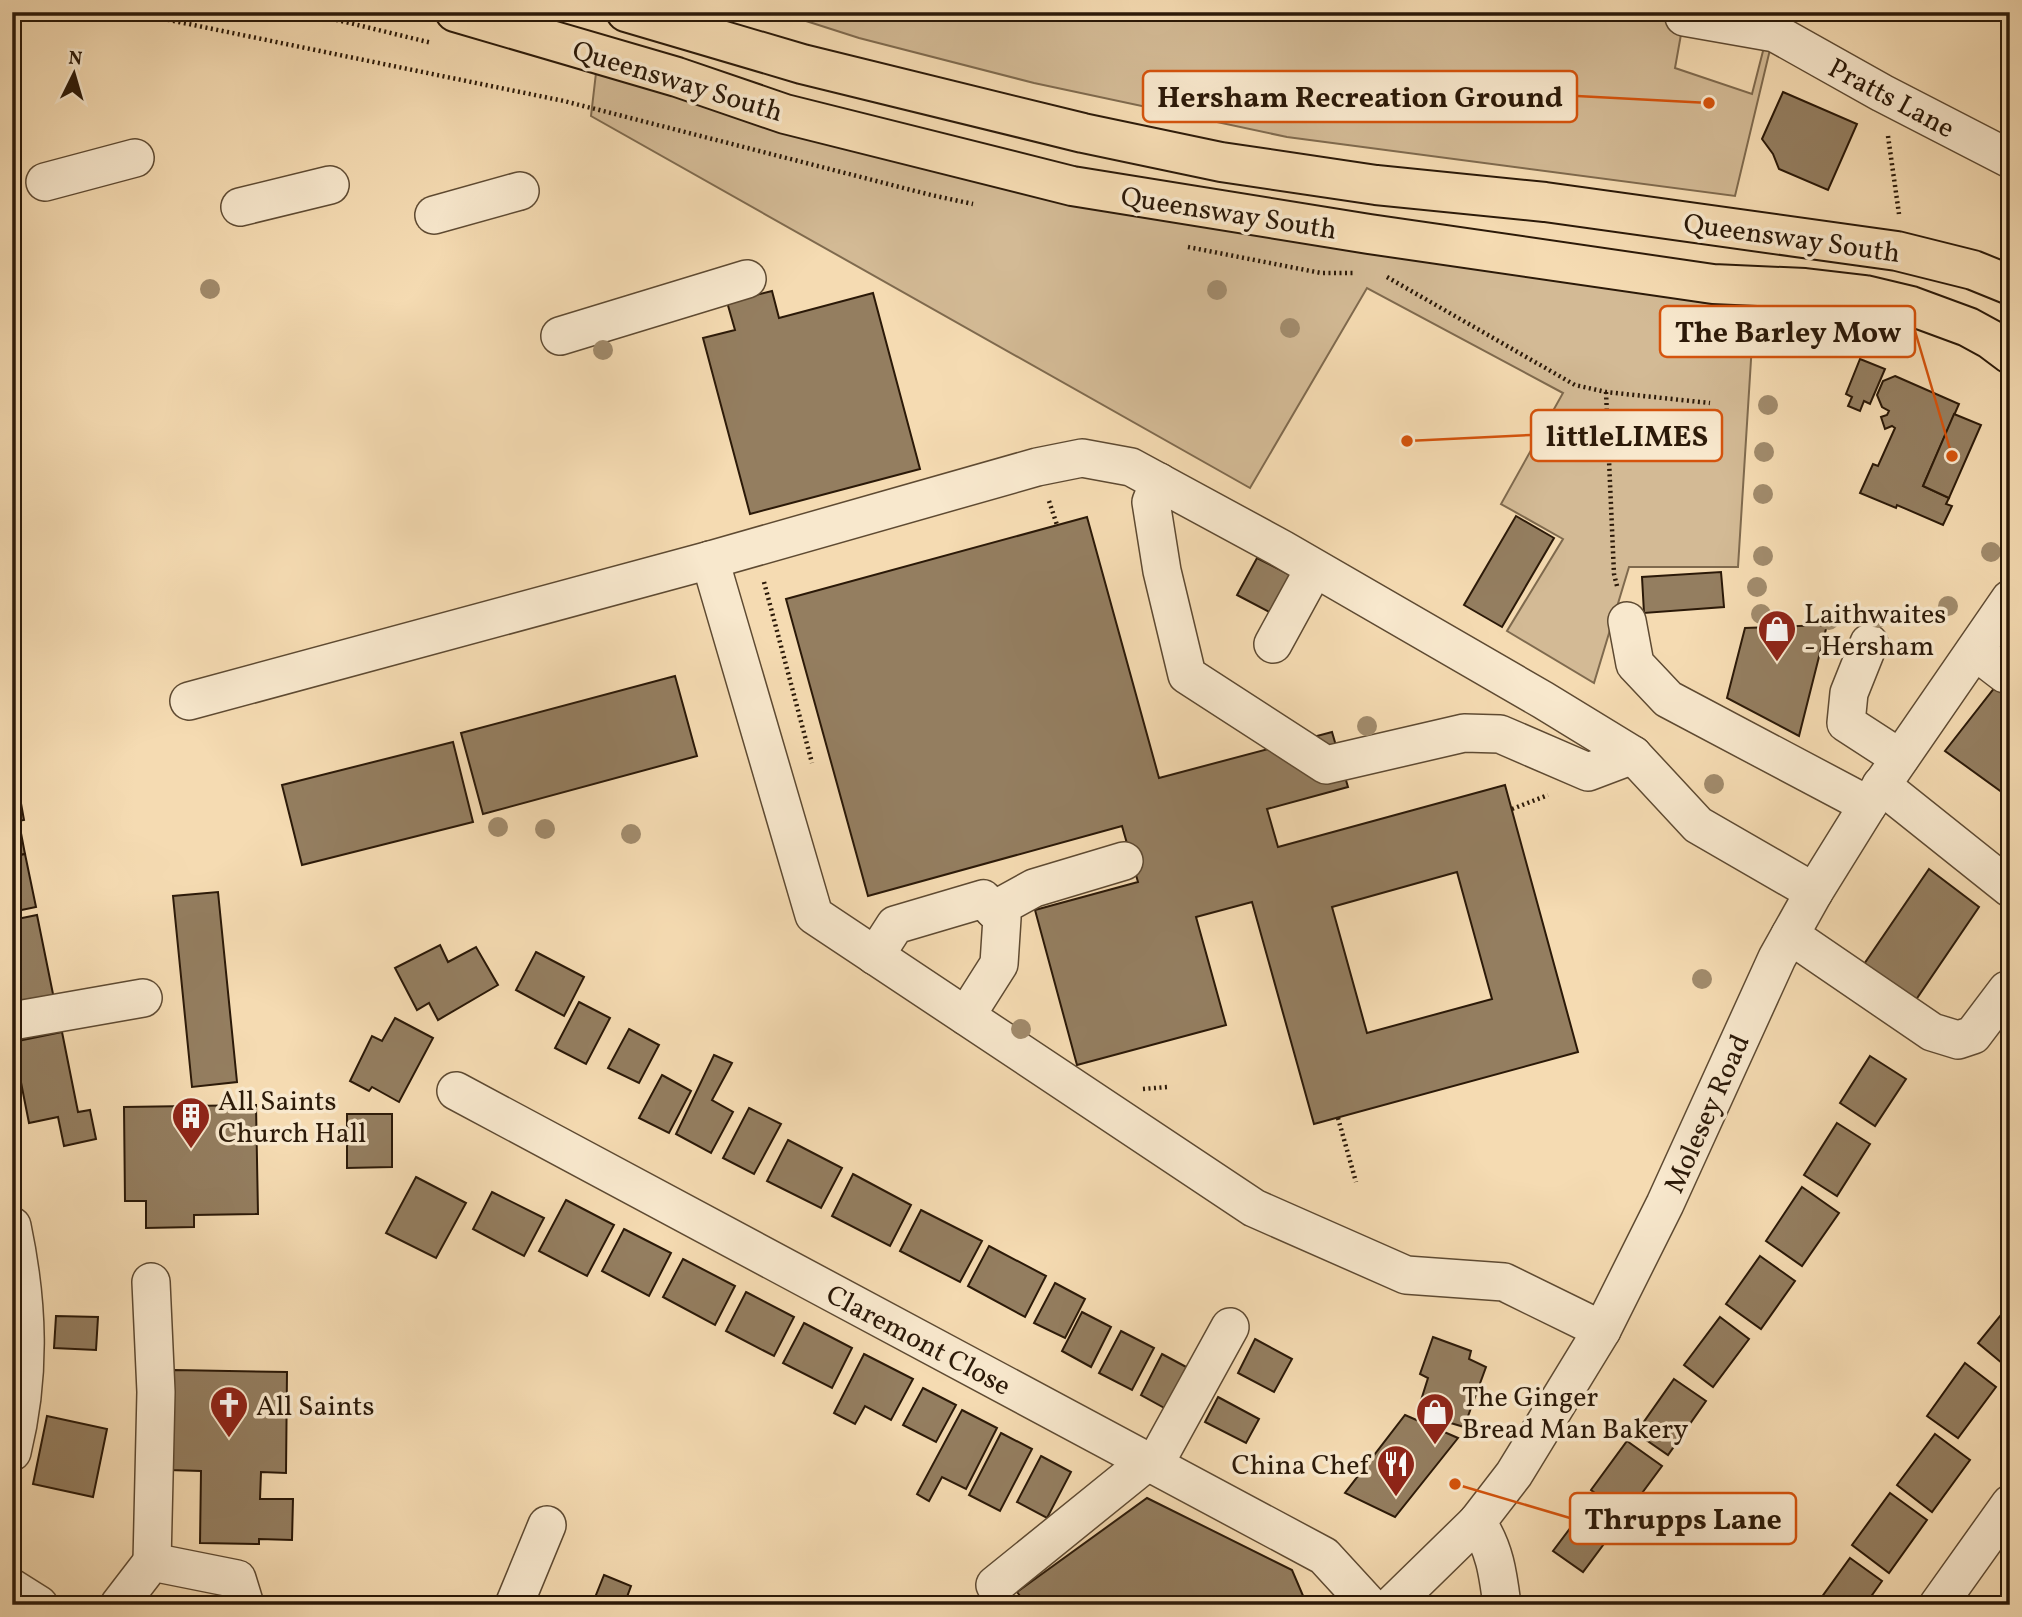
<svg xmlns="http://www.w3.org/2000/svg" width="2022" height="1617" font-family="Vollkorn,serif">
<style>
.green{fill:#d3ba95;stroke:#7f6a4e;stroke-width:2}
.building{fill:#947e60;stroke:#2b1908;stroke-width:2;fill-rule:evenodd}
.lines{fill:none;stroke-linecap:round;stroke-linejoin:round}
.minor-casing{stroke:#5e4a32;stroke-width:40}
.major-casing{stroke:#2b1908;stroke-width:42}
.path{stroke:#2b1908;stroke-width:4.5;stroke-dasharray:2 3.5;stroke-linecap:butt}
.minor{stroke:#f8e8cd;stroke-width:37}
.major{stroke:#f5dbb2;stroke-width:38}
.tree{fill:#a18b6c}
.labels{text-anchor:middle;stroke-width:7;stroke-linejoin:round;paint-order:stroke}
.street-label{font-size:28px;fill:#2b1908;stroke:#f8e8cd}
.poi-label{font-size:28px;fill:#2b1908;stroke:#f8e8cd;text-anchor:start}
.leader{fill:none;stroke:#d5530c;stroke-width:2.5}
.callout-dot{fill:#d5530c;stroke:#f8e8cd;stroke-width:2.5}
.callout{fill:#f8e8cd;stroke:#d5530c;stroke-width:2.5}
.callout-label{font-size:30px;text-anchor:middle;font-weight:bold;fill:#2b1908}
</style>
<rect width="100%" height="100%" fill="#f5dbb2"/>
<filter id="stains"><feTurbulence type="fractalNoise" baseFrequency=".00286" numOctaves="4"/><feColorMatrix values="0 0 0 0 .2 0 0 0 0 .09 0 0 0 0 .02 0 0 0 .5 -.17"/></filter>
<radialGradient id="worn" r=".72"><stop offset=".6" stop-color="#630" stop-opacity="0"/><stop offset="1" stop-color="#630" stop-opacity=".3"/></radialGradient>
<g class="green">
<polygon points="778,12 1685,12 1675,68 1752,94 1773,12 1779,12 1735,196 1287,137 1034,83 859,38"/>
<polygon points="596,73 1376,241 1754,312 1738,567 1629,567 1594,683 1507,631 1563,539 1501,504 1563,393 1367,288 1250,488 591,116"/>
</g>
<g class="building">
<polygon points="1783,92 1857,124 1828,190 1779,169 1773,154 1762,139"/>
<polygon points="772,291 779,318 873,293 920,469 750,514 703,338 735,330 727,302"/>
<polygon points="1860,359 1885,369 1870,404 1864,401 1860,411 1848,406 1852,397 1846,394"/>
<polygon points="1895,376 1959,404 1923,486 1949,498 1946,504 1952,506 1943,525 1897,505 1896,508 1860,493 1873,464 1878,466 1895,428 1892,426 1885,429 1881,417 1887,415 1889,411 1882,407 1877,395 1883,381"/>
<polygon points="1954,414 1981,425 1949,498 1923,486"/>
<polygon points="1516,516 1554,538 1502,627 1464,605"/>
<path d="M1087 517 1159 778 1332 732 1348 787 1267 809 1278 847 1505 785 1578 1052 1314 1124 1252 902 1196 917 1226 1025 1077 1065 1035 910 1138 882 1122 826 868 896 786 599ZM1457 872 1492 999 1367 1033 1332 907Z"/>
<polygon points="1257,558 1296,578 1277,616 1237,595"/>
<polygon points="1721,572 1724,607 1644,613 1642,577"/>
<polygon points="1827,625 1799,736 1727,698 1745,628"/>
<polygon points="2010,668 2010,798 1945,751"/>
<polygon points="675,676 697,756 483,814 461,733"/>
<polygon points="453,742 473,822 302,865 282,785"/>
<polygon points="15,772 20,798 12,799 12,773"/>
<polygon points="20,798 24,820 12,822 12,799"/>
<polygon points="20,828 25,854 12,857 12,830"/>
<polygon points="25,854 36,907 12,912 12,857"/>
<polygon points="1929,869 1979,907 1911,1007 1860,970"/>
<polygon points="218,892 237,1082 192,1087 173,896"/>
<polygon points="37,915 54,999 12,1007 12,920"/>
<polygon points="440,945 448,962 476,947 498,985 438,1020 429,1003 417,1010 395,968"/>
<polygon points="536,952 584,977 564,1016 516,990"/>
<polygon points="579,1002 610,1018 586,1064 555,1048"/>
<polygon points="395,1018 433,1038 399,1102 372,1087 369,1091 350,1081 372,1036 382,1041"/>
<polygon points="629,1029 659,1045 639,1083 608,1068"/>
<polygon points="62,1032 78,1112 90,1110 96,1139 64,1146 58,1117 29,1123 13,1042"/>
<polygon points="714,1055 732,1063 712,1100 733,1112 711,1153 676,1134"/>
<polygon points="1870,1056 1906,1079 1875,1126 1840,1103"/>
<polygon points="662,1075 691,1091 669,1133 639,1118"/>
<polygon points="256,1105 258,1214 194,1215 194,1227 146,1228 146,1201 125,1201 124,1107"/>
<polygon points="749,1108 781,1124 754,1174 723,1158"/>
<polygon points="347,1114 392,1114 392,1167 347,1168"/>
<polygon points="1837,1123 1870,1144 1837,1196 1804,1175"/>
<polygon points="788,1140 842,1168 821,1208 767,1181"/>
<polygon points="853,1174 911,1205 890,1246 832,1216"/>
<polygon points="416,1177 466,1203 436,1258 386,1233"/>
<polygon points="1802,1187 1839,1213 1802,1266 1766,1241"/>
<polygon points="492,1192 544,1218 524,1256 473,1229"/>
<polygon points="566,1200 614,1225 587,1276 539,1251"/>
<polygon points="921,1210 982,1241 960,1282 900,1251"/>
<polygon points="624,1229 671,1253 649,1296 602,1271"/>
<polygon points="989,1246 1046,1276 1025,1317 968,1286"/>
<polygon points="1760,1256 1795,1281 1761,1329 1726,1304"/>
<polygon points="683,1259 735,1286 715,1325 663,1297"/>
<polygon points="1055,1283 1085,1299 1065,1338 1034,1323"/>
<polygon points="746,1292 794,1317 774,1356 726,1331"/>
<polygon points="2009,1305 2010,1368 2009,1369 1978,1343"/>
<polygon points="1082,1312 1111,1327 1091,1367 1062,1351"/>
<polygon points="56,1316 98,1317 96,1350 54,1348"/>
<polygon points="1720,1317 1749,1339 1713,1387 1684,1365"/>
<polygon points="804,1323 852,1348 832,1388 783,1363"/>
<polygon points="1121,1331 1154,1348 1132,1390 1099,1373"/>
<polygon points="1433,1337 1471,1351 1469,1359 1486,1367 1464,1427 1417,1413 1428,1378 1420,1374"/>
<polygon points="1255,1339 1292,1359 1274,1392 1238,1373"/>
<polygon points="864,1354 913,1379 891,1420 865,1406 855,1424 834,1413"/>
<polygon points="1162,1354 1190,1369 1168,1410 1141,1395"/>
<polygon points="1965,1363 1996,1387 1958,1438 1927,1416"/>
<polygon points="174,1370 287,1372 286,1473 261,1472 260,1499 293,1499 292,1540 259,1539 259,1544 200,1543 201,1471 169,1470"/>
<polygon points="1674,1379 1706,1401 1668,1455 1636,1433"/>
<polygon points="923,1388 956,1405 936,1442 903,1425"/>
<polygon points="1218,1397 1259,1419 1246,1443 1205,1422"/>
<polygon points="962,1410 997,1428 966,1489 942,1477 929,1501 917,1494"/>
<polygon points="1405,1415 1458,1438 1395,1517 1345,1493"/>
<polygon points="47,1416 107,1429 93,1497 33,1484"/>
<polygon points="1001,1433 1032,1449 1000,1511 969,1495"/>
<polygon points="1935,1434 1970,1460 1932,1512 1897,1485"/>
<polygon points="1627,1441 1662,1466 1625,1516 1591,1490"/>
<polygon points="1041,1456 1071,1472 1047,1518 1017,1502"/>
<polygon points="1890,1493 1927,1520 1889,1573 1852,1545"/>
<polygon points="1147,1498 1292,1570 1307,1605 1027,1605 1017,1592"/>
<polygon points="1586,1507 1615,1529 1583,1572 1553,1551"/>
<polygon points="1850,1558 1882,1581 1865,1605 1816,1605"/>
<polygon points="604,1575 631,1586 624,1605 592,1605"/>
<polygon points="2010,1592 2010,1605 2000,1605"/>
<polygon points="559,1597 580,1605 556,1605"/>
</g>
<g class="lines">
<defs>
<g id="minor">
<polyline points="1684,17 1775,33 1882,93 2010,159"/>
<polyline points="45,182 135,158"/>
<polyline points="240,207 330,185"/>
<polyline points="434,215 520,191"/>
<polyline points="560,336 747,279"/>
<polyline points="1159,482 1151,502 1162,571 1187,675 1326,765 1464,733 1500,734 1588,772 1633,755"/>
<polyline points="710,560 814,915 1254,1208 1406,1275 1504,1282 1602,1330"/>
<polyline points="1627,621 1635,664 1668,699 1868,805"/>
<polyline points="1869,643 1849,693 1846,723 1900,758"/>
<polyline points="1273,644 1314,569"/>
<polyline points="1975,651 2005,674"/>
<polyline points="189,701 710,560 1037,467 1082,458 1131,467 1282,549 1543,700 1633,755 1698,825 1814,892"/>
<polyline points="1881,785 2010,888"/>
<polyline points="994,910 1034,888 1124,861"/>
<polyline points="1790,935 1932,1032 1958,1040 1973,1035 2007,990"/>
<polyline points="875,956 895,925 983,899 1002,918 999,964 966,1016"/>
<polyline points="12,1021 143,998"/>
<polyline points="456,1091 1324,1556 1369,1605"/>
<path d="M12 1226C28 1302 31 1375 12 1452"/>
<polyline points="151,1282 156,1392 152,1562"/>
<polyline points="1154,1465 1230,1327"/>
<path d="M1477 1522C1495 1549 1498 1574 1502 1605"/>
<polyline points="995,1585 1147,1462"/>
<polyline points="12,1588 39,1605"/>
<polyline points="119,1605 152,1562 237,1579 245,1605"/>
<polyline points="514,1605 547,1525"/>
<polyline points="1392,1605 1477,1522 1514,1474 1602,1330 1665,1204 1777,958 1814,892 1868,805 2010,599"/>
<polyline points="1938,1605 2010,1504"/>
</g>
<g id="major">
<polyline points="455,12 677,77 785,114 1072,186 1369,234 1713,284 1805,288 1865,295 1911,306 1968,327 1990,339 2010,354"/>
<polyline points="626,12 802,64 1083,133 1221,162 1376,185 1545,202 1897,251 1973,270 2010,285"/>
</g>
</defs>
<use href="#minor" class="minor-casing"/>
<use href="#major" class="major-casing"/>
<g class="path">
<polyline points="130,12 564,101 931,195 973,204"/>
<polyline points="304,12 432,43"/>
<polyline points="1888,136 1899,214"/>
<polyline points="1188,247 1321,273 1355,273"/>
<polyline points="1387,277 1575,385 1606,392 1710,403"/>
<polyline points="1606,392 1614,574 1617,586"/>
<polyline points="1049,501 1057,525"/>
<polyline points="764,582 812,763"/>
<polyline points="1512,809 1548,795"/>
<polyline points="1143,1089 1167,1087"/>
<polyline points="1338,1118 1356,1182"/>
</g>
<use href="#minor" class="minor"/>
<use href="#major" class="major"/>
</g>
<g class="tree">
<circle cx="210" cy="289" r="10"/>
<circle cx="1217" cy="290" r="10"/>
<circle cx="1290" cy="328" r="10"/>
<circle cx="603" cy="350" r="10"/>
<circle cx="1768" cy="405" r="10"/>
<circle cx="1764" cy="452" r="10"/>
<circle cx="1763" cy="494" r="10"/>
<circle cx="1991" cy="552" r="10"/>
<circle cx="1763" cy="556" r="10"/>
<circle cx="1757" cy="587" r="10"/>
<circle cx="1948" cy="606" r="10"/>
<circle cx="1761" cy="614" r="10"/>
<circle cx="1878" cy="618" r="10"/>
<circle cx="1829" cy="620" r="10"/>
<circle cx="1367" cy="726" r="10"/>
<circle cx="1714" cy="784" r="10"/>
<circle cx="498" cy="827" r="10"/>
<circle cx="545" cy="829" r="10"/>
<circle cx="631" cy="834" r="10"/>
<circle cx="1702" cy="979" r="10"/>
<circle cx="1021" cy="1029" r="10"/>
</g>
<defs>
<symbol id="shop-pin" viewBox="-11 -11 22 30"><path d="M0 17L-7.5 6A9.5 9.5 0 1 1 7.5 6Z" fill="#8f2418" stroke="#f8e8cd"/><path d="M-5-2.5h2.3a2.7 3.5 0 0 1 5.4 0H5L5.5 6h-11ZM-1.5-2.5h3a1.5 2.3 0 0 0-3 0Z" fill="#fff"/></symbol>
<symbol id="building-pin" viewBox="-11 -11 22 30"><path d="M0 17L-7.5 6A9.5 9.5 0 1 1 7.5 6Z" fill="#8f2418" stroke="#f8e8cd"/><path d="M-4-6H4V6H1V3H-1V6H-4ZM-2.5-4.3h1.7v1.8h-1.7ZM.8-4.3h1.7v1.8H.8ZM-2.5-1h1.7V.8h-1.7ZM.8-1h1.7V.8H.8Z" fill="#fff"/></symbol>
<symbol id="church-pin" viewBox="-11 -11 22 30"><path d="M0 17L-7.5 6A9.5 9.5 0 1 1 7.5 6Z" fill="#8f2418" stroke="#f8e8cd"/><path d="M-1.2-6h2.4v3.5h3.3v2.4h-3.3V6h-2.4V-.1h-3.3v-2.4h3.3Z" fill="#fff"/></symbol>
<symbol id="restaurant-pin" viewBox="-11 -11 22 30"><path d="M0 17L-7.5 6A9.5 9.5 0 1 1 7.5 6Z" fill="#8f2418" stroke="#f8e8cd"/><path d="M-5-6h1v4h1v-4h1v4h1v-4h1v5L-1.5 .5V6h-2V.5L-5-1ZM5-6V6H3V1.5H1.5Q1.5-4 5-6Z" fill="#fff"/></symbol>
</defs>
<g fill-rule="evenodd">
<use href="#shop-pin" x="1755" y="607" width="44" height="60"/>
<use href="#building-pin" x="169" y="1094" width="44" height="60"/>
<use href="#church-pin" x="207" y="1383" width="44" height="60"/>
<use href="#shop-pin" x="1413" y="1390" width="44" height="60"/>
<use href="#restaurant-pin" x="1374" y="1442" width="44" height="60"/>
</g>
<g class="labels">
<g class="street-label">
<text transform="translate(678 80) rotate(17)" y="10">Queensway South</text>
<text transform="translate(1892 97) rotate(28)" y="10">Pratts Lane</text>
<text transform="translate(1229 212) rotate(9)" y="10">Queensway South</text>
<text transform="translate(1792 237) rotate(8)" y="10">Queensway South</text>
<text transform="translate(1706 1113) rotate(-66)" y="10">Molesey Road</text>
<text transform="translate(919 1339) rotate(28)" y="10">Claremont Close</text>
</g>
<g class="poi-label">
<text x="1804" y="623">Laithwaites<tspan x="1804" dy="32">- Hersham</tspan></text>
<text x="218" y="1110">All Saints<tspan x="218" dy="32">Church Hall</tspan></text>
<text x="1462" y="1406">The Ginger<tspan x="1462" dy="32">Bread Man Bakery</tspan></text>
<text x="256" y="1415">All Saints</text>
<text x="1369" y="1474" text-anchor="end">China Chef</text>
</g>
</g>
<path class="leader" d="M1709 103L1577 96M1952 456L1915 331M1407 441L1531 435M1455 1484L1570 1518"/>
<g class="callout-dot">
<circle cx="1709" cy="103" r="7"/>
<circle cx="1952" cy="456" r="7"/>
<circle cx="1407" cy="441" r="7"/>
<circle cx="1455" cy="1484" r="7"/>
</g>
<g class="callout">
<rect x="1143" y="71" width="434" height="51" rx="7"/>
<rect x="1660" y="306" width="255" height="51" rx="7"/>
<rect x="1531" y="410" width="191" height="51" rx="7"/>
<rect x="1570" y="1493" width="226" height="51" rx="7"/>
</g>
<g class="callout-label">
<text x="1360" y="107">Hersham Recreation Ground</text>
<text x="1788" y="342">The Barley Mow</text>
<text x="1627" y="446">littleLIMES</text>
<text x="1683" y="1529">Thrupps Lane</text>
</g>
<rect width="2022" height="1617" fill="none" stroke="#f5dbb2" stroke-width="42"/>
<rect x="14" y="14" width="1994" height="1589" fill="none" stroke="#2b1908" stroke-width="3.5"/>
<rect x="21" y="21" width="1980" height="1575" fill="none" stroke="#2b1908" stroke-width="2"/>
<g transform="translate(74 74) rotate(5)" stroke="#f8e8cd" stroke-width="5" paint-order="stroke">
<path d="M0-5L12 26L0 18L-12 26Z" fill="#2b1908"/>
<text y="-10" font-size="19" font-weight="bold" text-anchor="middle" fill="#2b1908">N</text>
</g>
<rect width="100%" height="100%" filter="url(#stains)"/>
<rect width="100%" height="100%" fill="url(#worn)"/>
</svg>
